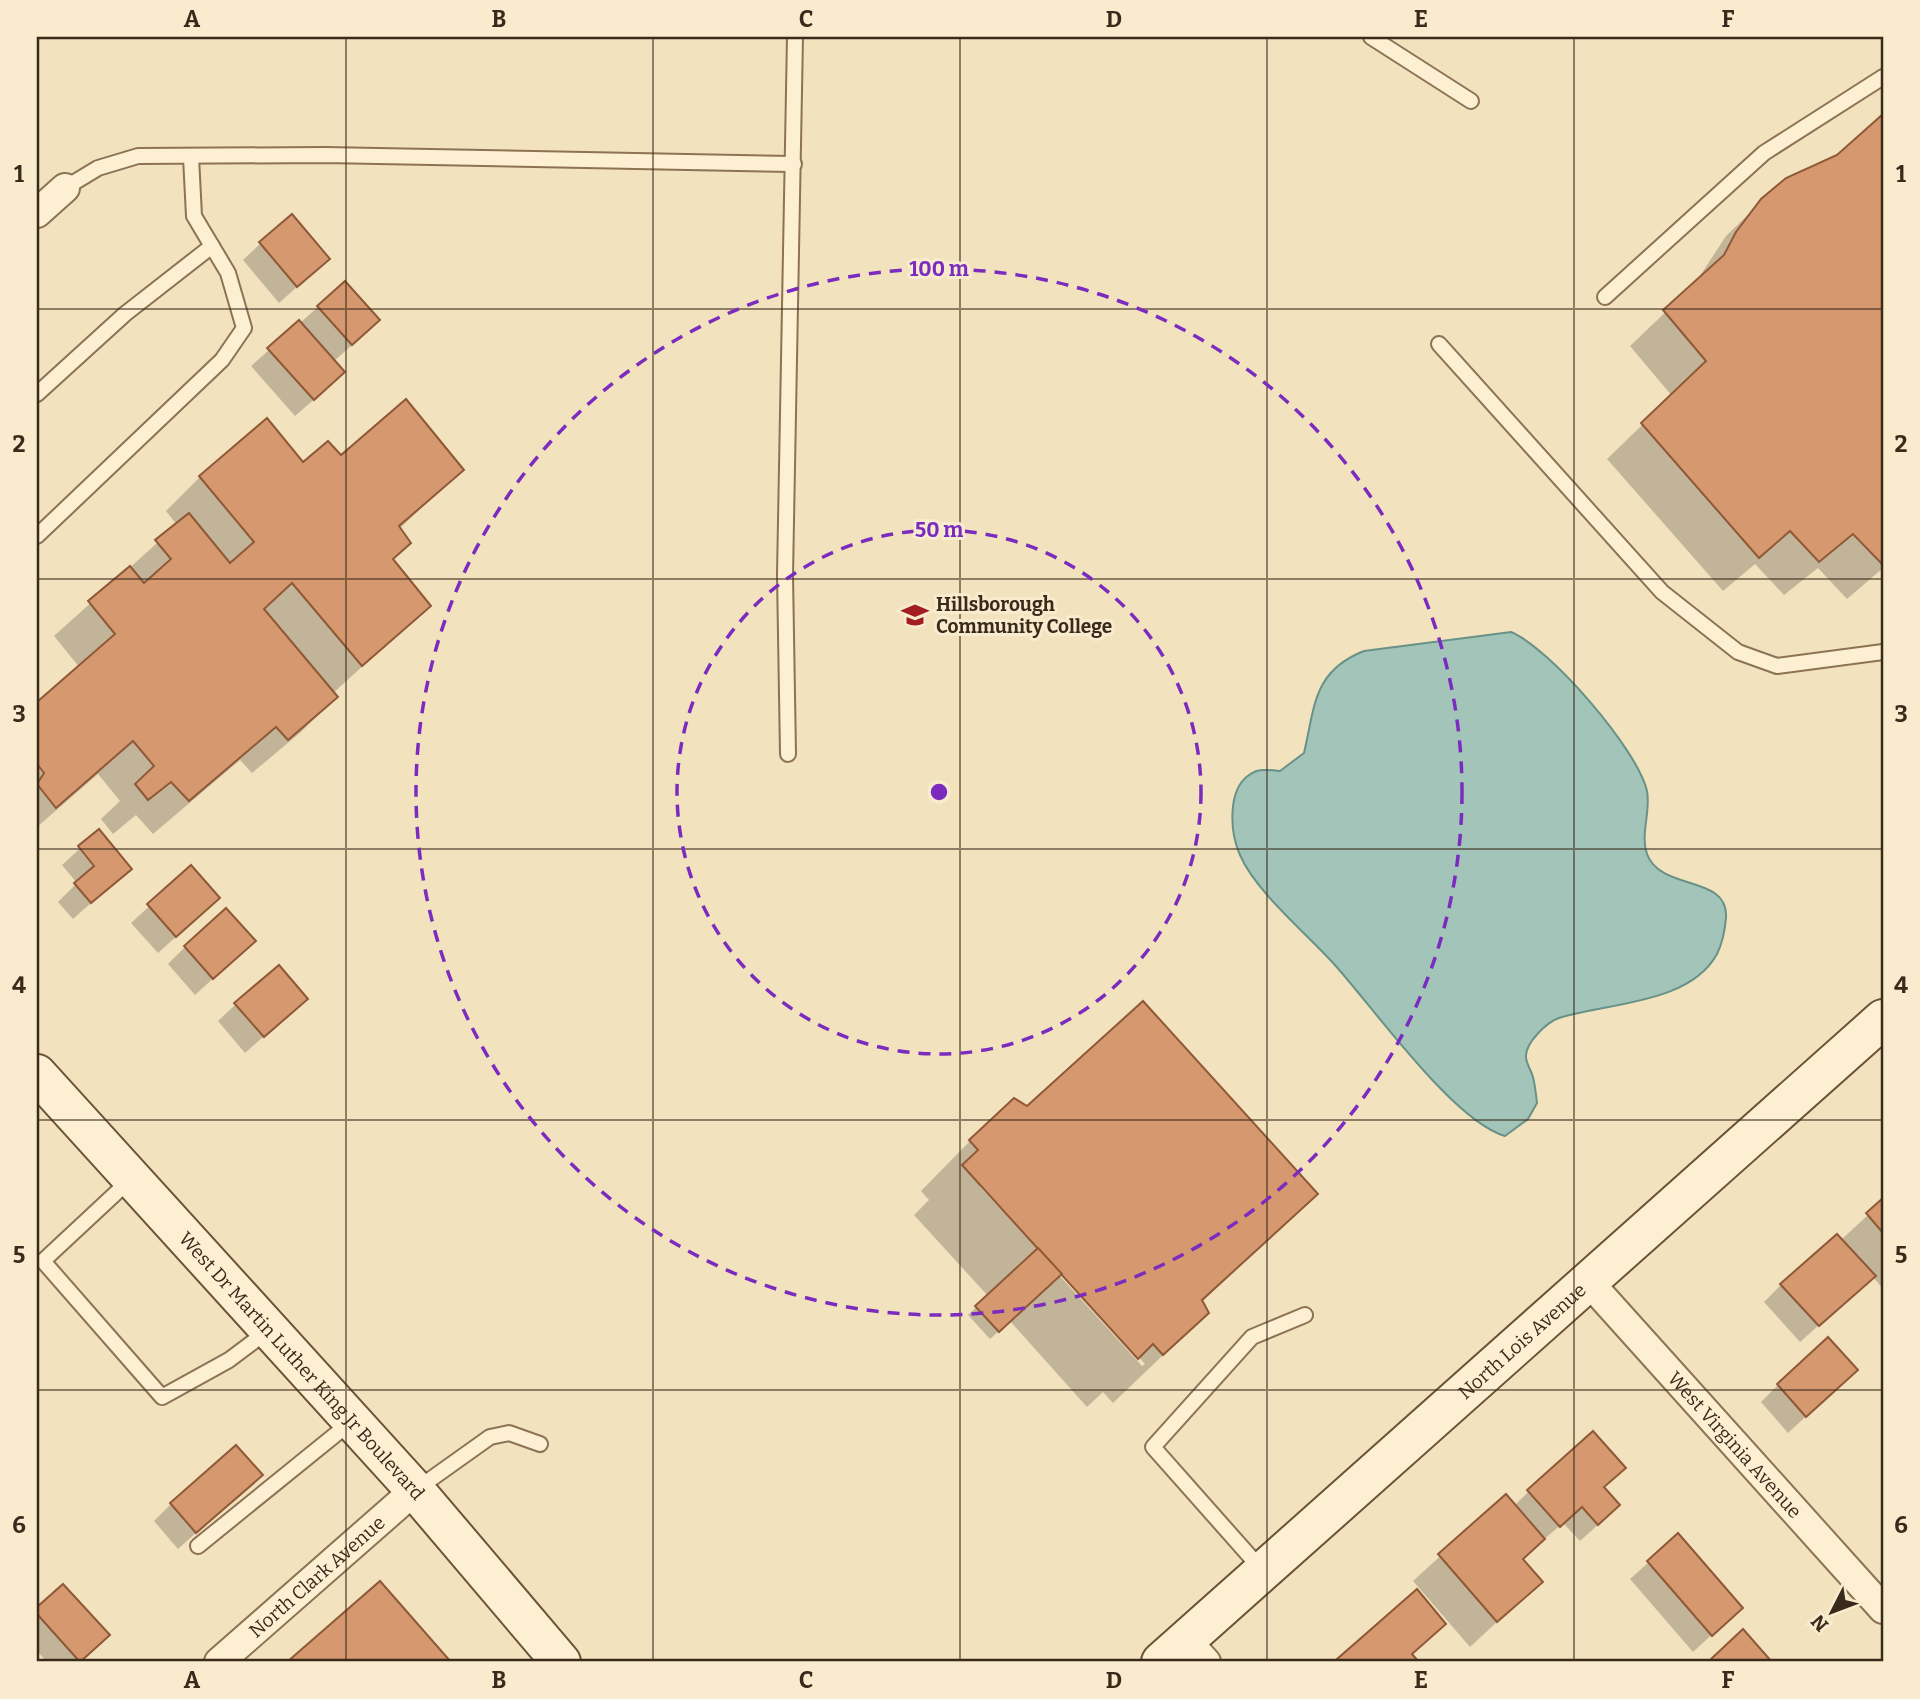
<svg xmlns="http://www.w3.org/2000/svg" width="1920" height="1699" font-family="Bitter,serif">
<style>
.water{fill:#a2c4b9;stroke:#689287;stroke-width:2}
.shadow{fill:#0003;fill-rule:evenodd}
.building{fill:#d5986f;stroke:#8f5938;stroke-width:2}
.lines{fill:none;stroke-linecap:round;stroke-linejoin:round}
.lane-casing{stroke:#8d7254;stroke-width:18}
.street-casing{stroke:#8d7254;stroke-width:32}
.secondary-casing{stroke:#6e5238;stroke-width:42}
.lane{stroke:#fcefd2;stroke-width:14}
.street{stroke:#fcefd2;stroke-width:28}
.secondary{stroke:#fcefd2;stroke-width:38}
.grid{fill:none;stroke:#3a2a1b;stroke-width:2;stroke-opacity:0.55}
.ring{fill:none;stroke:#7b2cbf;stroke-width:3.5;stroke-dasharray:12 9}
.labels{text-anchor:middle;stroke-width:6;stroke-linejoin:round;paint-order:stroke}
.poi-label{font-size:19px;font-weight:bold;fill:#3a2a1b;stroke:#f9ecce;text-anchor:start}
.street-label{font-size:19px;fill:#3a2a1b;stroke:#f9ecce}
.centre{fill:#7b2cbf;stroke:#f9ecce;stroke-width:3.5}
.ring-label{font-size:21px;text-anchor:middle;font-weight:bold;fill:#7b2cbf;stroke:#f9ecce;stroke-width:6;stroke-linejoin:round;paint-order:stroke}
.neatline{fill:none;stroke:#3a2a1b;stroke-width:2.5}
.grid-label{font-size:23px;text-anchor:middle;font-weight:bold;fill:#3a2a1b}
</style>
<rect width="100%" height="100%" fill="#f3e2be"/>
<path class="water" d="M1511 632C1550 648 1638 750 1647 791 1651 811 1640 835 1647 854 1661 892 1729 874 1726 918 1725 929 1722 944 1717 954 1690 1004 1607 1003 1559 1018 1547 1022 1525 1043 1526 1057 1526 1063 1531 1070 1533 1077 1535 1085 1536 1094 1537 1103L1528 1119 1505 1136C1453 1121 1373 1007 1334 964 1306 933 1256 892 1240 855 1230 833 1227 790 1249 775 1258 768 1270 770 1280 771L1304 753C1315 706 1313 671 1364 651Z"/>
<g class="shadow">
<polygon points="1883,116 1883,568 1847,599 1818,568 1784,595 1755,564 1723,591 1607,459 1672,396 1630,346 1694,285 1726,236 1762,201 1838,156"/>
<polygon points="261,243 328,259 279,303 243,260"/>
<polygon points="318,307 360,338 333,362 325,390 295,416 251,366"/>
<polygon points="341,457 462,470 399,529 409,543 392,560 429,606 332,694 336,697 301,732 252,773 240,760 153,834 136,815 113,834 101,819 120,801 98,774 37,827 37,705 80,668 54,636 177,525 166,511 200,477"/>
<polygon points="98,832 129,869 73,919 58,902 77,883 62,865"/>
<polygon points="191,868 200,915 158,953 131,923"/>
<polygon points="254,941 195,995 168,964 185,947"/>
<polygon points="306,999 245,1053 218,1021 236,1004"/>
<path d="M1027 1108 1316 1194 1202 1302 1207 1313 1113 1403 1103 1392 1087 1407 1010 1321 990 1339 968 1315 988 1296 914 1215 929 1200 921 1191 970 1141ZM983 1185 1039 1250 980 1187ZM1062 1272 1145 1364 1142 1366 1059 1275Z"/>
<polygon points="1883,1201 1883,1289 1873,1277 1800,1342 1764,1302 1781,1285 1841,1240"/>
<polygon points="1778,1385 1838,1387 1788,1433 1761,1402"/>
<polygon points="260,1475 178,1549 154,1521 171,1504"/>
<polygon points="1602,1488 1600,1523 1580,1541 1563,1523 1541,1542 1522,1561 1540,1582 1470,1647 1413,1581 1505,1497 1514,1506 1529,1491"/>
<polygon points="1678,1536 1741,1608 1693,1652 1630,1579"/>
<polygon points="380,1583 449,1662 290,1662"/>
<polygon points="63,1586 90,1652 79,1662 47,1662 37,1651 37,1610"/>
<polygon points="1416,1592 1444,1624 1411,1656 1417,1662 1336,1662"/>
</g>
<g class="building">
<polygon points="1883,114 1883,565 1853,534 1819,562 1790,531 1759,558 1641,423 1706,361 1663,310 1724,255 1736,232 1761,199 1786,178 1837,155"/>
<polygon points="292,214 330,259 297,287 259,242"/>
<polygon points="345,281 380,320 352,345 317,306"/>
<polygon points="299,320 345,372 314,400 267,348"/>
<polygon points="406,399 464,470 399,526 411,543 393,559 431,606 362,666 292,583 264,609 338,697 288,740 276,727 189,801 171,782 148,800 135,784 154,766 133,741 56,808 37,784 44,773 37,764 37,702 115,634 88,601 130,566 144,583 171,559 155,540 189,513 230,563 254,542 199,476 267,418 303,462 328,441 341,455"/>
<polygon points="99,829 132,869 91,903 74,883 94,866 78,846"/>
<polygon points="191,865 220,898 176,937 147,904"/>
<polygon points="226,908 256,941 213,979 184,946"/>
<polygon points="279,965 308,999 264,1037 234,1003"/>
<polygon points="1143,1001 1318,1194 1202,1300 1209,1313 1163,1355 1153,1344 1138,1359 962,1165 978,1150 969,1140 1014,1098 1027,1106"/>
<polygon points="1883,1198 1883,1233 1866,1213"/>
<polygon points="1837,1234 1876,1276 1819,1326 1780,1284"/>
<polygon points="1038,1248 1062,1274 999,1332 975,1306"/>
<polygon points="1828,1337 1858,1370 1806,1417 1777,1384"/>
<polygon points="1593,1431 1626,1468 1604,1487 1620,1505 1598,1525 1582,1507 1560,1527 1527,1490"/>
<polygon points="236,1445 263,1475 196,1533 170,1503"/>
<polygon points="1506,1494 1545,1539 1523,1559 1543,1582 1497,1622 1438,1554"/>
<polygon points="1678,1533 1743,1608 1712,1636 1647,1561"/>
<polygon points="380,1581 451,1662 287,1662"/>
<polygon points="63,1584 110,1635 80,1662 37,1614 37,1607"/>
<polygon points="1417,1589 1446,1624 1412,1654 1419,1662 1339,1662 1336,1660"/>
<polygon points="1743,1629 1772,1662 1714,1662 1711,1659"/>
</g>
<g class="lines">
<defs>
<g id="lane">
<polyline points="1371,37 1471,101"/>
<polyline points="65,188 98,168 138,156 325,155 794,164"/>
<polyline points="1605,297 1764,153 1883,77"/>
<polyline points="1439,344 1662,592 1738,652 1777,666 1883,652"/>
<polyline points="37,394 125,314 212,246"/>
<polyline points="37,536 222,360 244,328 228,273 194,216 191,157"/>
<polyline points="788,754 785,575 795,37"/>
<polyline points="131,1179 43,1261 162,1397 229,1360 269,1330"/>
<polyline points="417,1489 490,1437 509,1433 540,1444"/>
<polyline points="198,1546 351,1422"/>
<polyline points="1262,1570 1153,1447 1252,1337 1305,1315"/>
</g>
<g id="street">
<polyline points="37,213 65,188"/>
<path id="s1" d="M1588 1281 1883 1609"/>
<polyline points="1186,1640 1206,1662"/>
<path id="s2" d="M219 1662 415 1490"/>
</g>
<g id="secondary">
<path id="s3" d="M37 1074 415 1490 561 1662"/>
<path id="s4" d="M1161 1662 1883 1019"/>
</g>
</defs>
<use href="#lane" class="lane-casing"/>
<use href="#street" class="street-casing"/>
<use href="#secondary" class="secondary-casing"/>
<use href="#lane" class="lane"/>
<use href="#street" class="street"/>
<use href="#secondary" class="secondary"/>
</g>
<path class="grid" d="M346 37V1662M653 37V1662M960 37V1662M1267 37V1662M1574 37V1662M37 309H1883M37 579H1883M37 849H1883M37 1120H1883M37 1390H1883"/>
<g class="ring">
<circle cx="939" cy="792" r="262"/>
<circle cx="939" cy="792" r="523"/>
</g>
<defs>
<symbol id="university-bare" viewBox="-9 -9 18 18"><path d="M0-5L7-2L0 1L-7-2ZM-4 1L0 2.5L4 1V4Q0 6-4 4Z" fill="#a21e21" stroke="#f9ecce" stroke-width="2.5" paint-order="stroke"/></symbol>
</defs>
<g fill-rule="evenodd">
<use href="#university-bare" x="896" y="596" width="38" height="38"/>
</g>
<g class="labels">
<g class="poi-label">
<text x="936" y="611">Hillsborough<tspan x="936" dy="22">Community College</tspan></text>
</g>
<g class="street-label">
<text dy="7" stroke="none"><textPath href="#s4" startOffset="483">North Lois Avenue</textPath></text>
<text dy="7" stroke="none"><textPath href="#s3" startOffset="394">West Dr Martin Luther King Jr Boulevard</textPath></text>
<text dy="7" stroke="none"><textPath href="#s1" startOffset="220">West Virginia Avenue</textPath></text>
<text dy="7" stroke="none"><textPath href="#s2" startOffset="130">North Clark Avenue</textPath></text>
</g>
</g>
<circle cx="939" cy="792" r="10" class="centre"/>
<g class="ring-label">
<text x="939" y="276">100 m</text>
<text x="939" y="537">50 m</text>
</g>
<rect width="1920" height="1699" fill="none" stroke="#f9ecce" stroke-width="77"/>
<g transform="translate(1832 1612) rotate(228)" stroke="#f9ecce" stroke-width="5" paint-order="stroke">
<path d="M0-5L12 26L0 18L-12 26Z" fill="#3a2a1b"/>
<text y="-10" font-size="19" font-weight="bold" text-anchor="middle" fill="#3a2a1b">N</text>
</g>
<rect x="38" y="38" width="1844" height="1622" class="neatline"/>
<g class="grid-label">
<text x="192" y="27">A</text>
<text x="499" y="27">B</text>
<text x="806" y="27">C</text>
<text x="1114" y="27">D</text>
<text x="1421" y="27">E</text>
<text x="1728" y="27">F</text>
<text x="19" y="182">1</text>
<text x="1901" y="182">1</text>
<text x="19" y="452">2</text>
<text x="1901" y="452">2</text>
<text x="19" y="722">3</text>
<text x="1901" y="722">3</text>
<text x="19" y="993">4</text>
<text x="1901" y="993">4</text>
<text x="19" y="1263">5</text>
<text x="1901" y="1263">5</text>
<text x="19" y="1533">6</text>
<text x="1901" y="1533">6</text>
<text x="192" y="1688">A</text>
<text x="499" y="1688">B</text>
<text x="806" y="1688">C</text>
<text x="1114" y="1688">D</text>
<text x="1421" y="1688">E</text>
<text x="1728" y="1688">F</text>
</g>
</svg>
